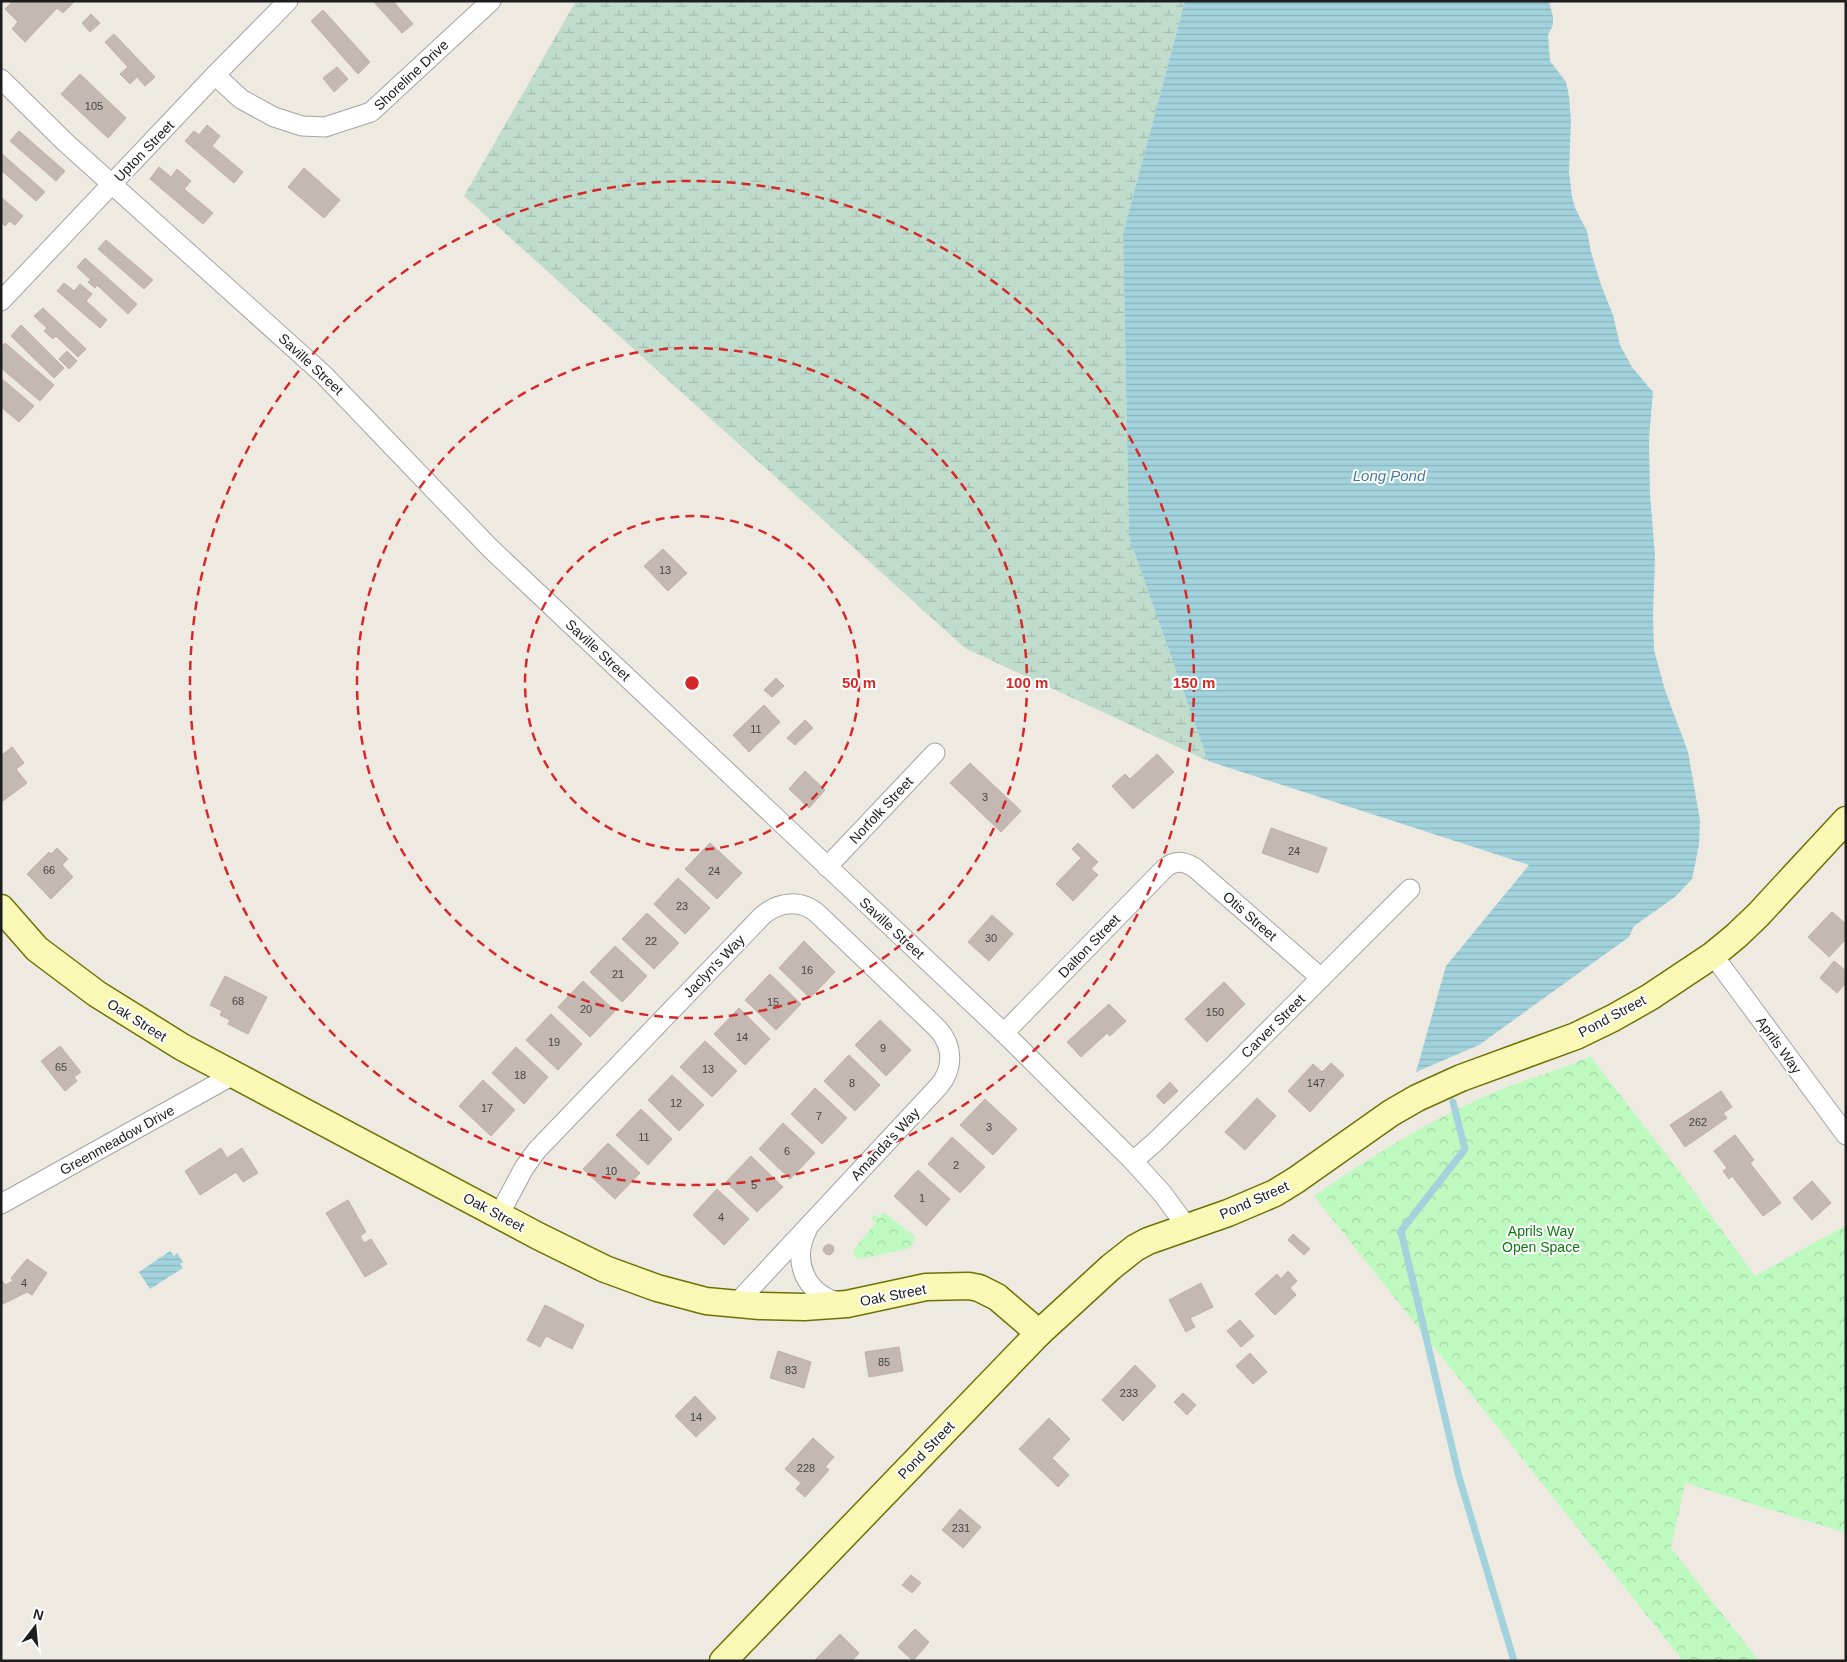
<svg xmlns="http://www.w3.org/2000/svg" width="1847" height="1662" font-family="Arial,sans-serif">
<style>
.wetland{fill:url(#wetland-marsh)}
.park{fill:url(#park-crowns)}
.water{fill:url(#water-rules)}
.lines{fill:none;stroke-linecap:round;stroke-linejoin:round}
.stream{stroke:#a2d2dc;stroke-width:7}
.building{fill:#c3b9b2;stroke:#c0afa5}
.street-casing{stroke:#a4a4a4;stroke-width:21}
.secondary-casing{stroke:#6c7304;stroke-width:29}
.street{stroke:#fff;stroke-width:19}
.secondary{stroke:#f9f9b5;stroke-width:26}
.ring{fill:none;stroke:#d62828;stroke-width:2.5;stroke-dasharray:9 6}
.labels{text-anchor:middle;stroke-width:4;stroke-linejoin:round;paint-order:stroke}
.number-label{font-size:11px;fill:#464442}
.street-label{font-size:14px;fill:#1d1d1d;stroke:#fff}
.park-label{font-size:14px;fill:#0b7a0f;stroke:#fff}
.water-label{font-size:15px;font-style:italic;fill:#467aa4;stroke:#fff}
.centre{fill:#d62828;stroke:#fff;stroke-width:2.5}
.ring-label{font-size:15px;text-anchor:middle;font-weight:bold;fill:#d62828;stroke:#fff;stroke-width:4;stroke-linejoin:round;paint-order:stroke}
</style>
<defs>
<pattern id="wetland-marsh" width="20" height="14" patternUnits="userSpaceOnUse" patternTransform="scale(1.25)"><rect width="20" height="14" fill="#bfdccd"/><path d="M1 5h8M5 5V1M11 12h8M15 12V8" fill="none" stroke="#a4bcb0"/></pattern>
<pattern id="park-crowns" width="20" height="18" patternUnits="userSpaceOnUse" patternTransform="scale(1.25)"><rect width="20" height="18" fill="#bef9c0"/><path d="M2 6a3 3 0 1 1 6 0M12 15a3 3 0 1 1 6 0" fill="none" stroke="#a3d5a5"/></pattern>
<pattern id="water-rules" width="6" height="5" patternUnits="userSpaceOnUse" patternTransform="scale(1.25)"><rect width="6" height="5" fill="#a2d2dc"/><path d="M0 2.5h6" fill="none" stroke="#8bb4bc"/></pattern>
</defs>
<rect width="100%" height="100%" fill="#eeeae2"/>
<polygon class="wetland" points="576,1 1185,1 1123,234 1129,537 1208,761 965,648 464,196"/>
<g class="park">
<path d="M1590 1056 1676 1167 1755 1276 1846 1225V1533L1685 1483 1671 1548 1759 1661H1683L1314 1196C1369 1157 1429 1121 1490 1094 1523 1079 1558 1072 1590 1056Z"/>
<polygon points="883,1212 915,1236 911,1248 861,1259 857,1258 853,1254 854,1249 876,1223 871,1219 875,1214 879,1218"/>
</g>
<g class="water">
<polygon points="1185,1 1549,1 1553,17 1553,25 1548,35 1550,61 1566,82 1569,96 1571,121 1569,172 1572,197 1575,208 1587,231 1591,252 1601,285 1613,315 1620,345 1632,367 1653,392 1649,439 1650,494 1655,556 1653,616 1654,650 1665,690 1688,752 1700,820 1699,845 1692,879 1675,897 1634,926 1629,937 1479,1045 1416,1072 1446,966 1529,865 1208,761 1129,537 1123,234"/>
<polygon points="170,1251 174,1256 177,1253 183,1262 180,1264 183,1268 150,1289 139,1272"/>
</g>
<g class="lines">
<polyline class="stream" points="1453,1102 1465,1149 1401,1231 1459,1477 1514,1661"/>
</g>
<g class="building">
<polygon points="13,1 75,1 63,13 57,8 25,42 12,29 18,22 5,9"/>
<polygon points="373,1 393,1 413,24 402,33"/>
<polygon points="323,10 370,62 358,74 311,21"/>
<polygon points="91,14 100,23 90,32 82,23"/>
<polygon points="114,34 155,77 145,86 137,77 130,84 120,74 128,67 105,42"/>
<polygon points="337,67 348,79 334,92 323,78"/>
<polygon points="80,74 126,118 108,138 61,94"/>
<polygon points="207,125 220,136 212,146 243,172 234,183 185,141 194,131 199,135"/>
<polygon points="19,131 65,171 56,181 10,141"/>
<polygon points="1,153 45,192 36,201 1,170"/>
<polygon points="159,167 171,177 177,169 191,181 184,189 213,213 203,224 150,179"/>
<polygon points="304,168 340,200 324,218 288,187"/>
<polygon points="1,197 23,216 15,225 10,221 5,226 1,222"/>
<polygon points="106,240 153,280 144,289 98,249"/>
<polygon points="85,258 137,304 128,314 97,285 95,288 88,282 91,280 77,267"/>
<polygon points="64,283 74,291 80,284 92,294 86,301 107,320 100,328 57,291"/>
<polygon points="43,308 86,349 78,357 56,336 53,339 44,331 47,328 34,316"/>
<polygon points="21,325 64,368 54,378 11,336"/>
<polygon points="5,343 54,385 40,401 1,368 1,347"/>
<polygon points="67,351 77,361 69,369 59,359"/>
<polygon points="1,378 34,406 19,422 1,407"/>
<polygon points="663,549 687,573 668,591 644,566"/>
<polygon points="776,678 784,686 772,697 764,690"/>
<polygon points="764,705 780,722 749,752 733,735"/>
<polygon points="805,720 813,728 795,745 787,738"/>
<polygon points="12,747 24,763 16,769 27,783 3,801 1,800 1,753 2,755"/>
<polygon points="1157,754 1174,772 1133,809 1112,786 1125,774 1130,779"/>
<polygon points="970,763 1021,811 1001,832 950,783"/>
<polygon points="805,771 825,790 809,808 789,789"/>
<polygon points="1271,828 1327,848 1318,873 1262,853"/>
<polygon points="710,843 742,873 717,899 685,869"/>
<polygon points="1078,843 1098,862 1091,869 1098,875 1073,901 1056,884 1081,858 1072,849"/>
<polygon points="57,848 68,859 62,865 73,877 51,899 27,874 49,852 51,854"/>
<polygon points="678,878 710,908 685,934 654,904"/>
<polygon points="1832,912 1846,924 1846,939 1829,957 1808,937"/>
<polygon points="647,913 679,943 654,969 622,939"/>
<polygon points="992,915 1013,934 989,961 968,942"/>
<polygon points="804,941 835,972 810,998 779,968"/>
<polygon points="615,946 647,976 622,1002 590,972"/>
<polygon points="1834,961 1846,971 1846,983 1837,993 1820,978"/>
<polygon points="770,974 801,1004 776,1030 745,1000"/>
<polygon points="225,976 267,997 248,1034 228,1024 230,1020 220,1015 222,1011 210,1005"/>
<polygon points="583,981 615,1011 590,1037 558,1007"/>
<polygon points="1224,982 1245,1004 1207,1042 1185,1019"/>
<polygon points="1109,1004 1126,1021 1110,1036 1107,1033 1081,1057 1067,1042"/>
<polygon points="739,1008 770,1039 745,1065 714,1034"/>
<polygon points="551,1014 582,1044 558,1070 526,1040"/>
<polygon points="880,1020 911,1050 886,1076 855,1045"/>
<polygon points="705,1041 737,1071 712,1097 680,1067"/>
<polygon points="60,1046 81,1072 74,1077 77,1081 65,1091 41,1061"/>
<polygon points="516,1047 548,1077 524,1104 492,1073"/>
<polygon points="849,1055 880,1085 855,1111 824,1081"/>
<polygon points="1331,1063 1344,1075 1310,1112 1288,1091 1313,1064 1322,1072"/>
<polygon points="672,1075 704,1105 679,1131 648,1100"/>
<polygon points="483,1080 515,1110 491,1136 459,1106"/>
<polygon points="1170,1082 1178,1091 1164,1104 1156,1096"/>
<polygon points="815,1088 847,1118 822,1144 791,1114"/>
<polygon points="1721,1091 1732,1107 1723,1113 1727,1118 1685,1147 1670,1125"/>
<polygon points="1257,1098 1276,1116 1245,1150 1225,1132"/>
<polygon points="985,1099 1017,1129 993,1155 960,1125"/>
<polygon points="641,1109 672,1139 648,1165 616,1135"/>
<polygon points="783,1123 815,1153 790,1179 759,1149"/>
<polygon points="1735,1135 1754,1160 1750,1163 1781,1203 1763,1216 1732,1176 1729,1179 1723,1171 1727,1168 1714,1151"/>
<polygon points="952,1137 985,1167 960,1193 928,1164"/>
<polygon points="608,1143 640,1173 615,1199 583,1169"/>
<polygon points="221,1148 227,1158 242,1148 258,1173 243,1182 236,1172 200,1195 185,1171"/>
<polygon points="751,1156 783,1187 757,1212 726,1182"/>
<polygon points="918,1170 950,1199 926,1226 894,1196"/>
<polygon points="1812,1181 1831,1203 1812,1220 1793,1198"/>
<polygon points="717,1189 749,1219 724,1245 693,1215"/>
<polygon points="348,1200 366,1232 360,1236 364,1243 371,1239 387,1264 365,1277 326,1213"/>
<polygon points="1293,1234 1310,1249 1304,1255 1288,1240"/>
<polygon points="828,1244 833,1246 834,1251 830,1255 826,1254 823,1251 824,1247"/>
<polygon points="27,1259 47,1273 32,1295 27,1292 1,1305 1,1279 5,1285 13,1281 11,1278"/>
<polygon points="1288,1271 1297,1281 1290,1288 1296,1295 1275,1315 1255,1294 1277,1274 1281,1279"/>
<polygon points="1201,1283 1213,1307 1190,1318 1195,1327 1186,1332 1169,1300"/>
<polygon points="545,1305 584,1325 572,1349 546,1336 540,1347 527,1340"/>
<polygon points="1240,1320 1254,1336 1241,1347 1227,1331"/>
<polygon points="899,1347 903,1371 869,1377 865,1352"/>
<polygon points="778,1351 811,1362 804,1388 770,1378"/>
<polygon points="1250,1353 1267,1372 1253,1384 1236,1366"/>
<polygon points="1135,1365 1156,1386 1123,1421 1102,1400"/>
<polygon points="1183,1393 1196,1405 1187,1415 1174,1402"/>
<polygon points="695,1396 716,1418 696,1437 675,1416"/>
<polygon points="1049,1418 1070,1439 1052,1458 1069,1475 1058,1487 1019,1449"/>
<polygon points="813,1438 834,1457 825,1467 829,1470 805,1497 796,1489 801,1483 785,1469"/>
<polygon points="960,1509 981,1527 963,1548 942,1530"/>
<polygon points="911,1575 921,1583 912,1593 902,1585"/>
<polygon points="915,1629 929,1642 913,1661 898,1647"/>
<polygon points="840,1634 859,1653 852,1661 816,1661 815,1660"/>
</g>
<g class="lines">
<defs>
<g id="street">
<polyline points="215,75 241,99 274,117 302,126 325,127 371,112 491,1"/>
<polyline points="1,79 65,142 324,375 490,548 1004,1033 1133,1161 1162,1193 1187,1227"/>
<polyline points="1,301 215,75 288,1"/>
<polyline points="827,867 935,753"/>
<polyline points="1713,955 1846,1135"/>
<path d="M1004 1033 1163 870C1173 860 1183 860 1195 868L1321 978"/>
<polyline points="1133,1161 1154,1143 1230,1069 1410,889"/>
<polyline points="1,1204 233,1075"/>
<path d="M499 1215 524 1168 537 1150 762 916C779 901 802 899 819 915L938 1029C953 1046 954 1068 939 1086L735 1305"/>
<path d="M807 1230C791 1262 806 1295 841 1303"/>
</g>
<g id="secondary">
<polyline points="1,908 37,949 97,994 182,1047 538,1236 605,1269 657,1288 706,1301 760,1306 804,1307 847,1304 926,1287 969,1286 979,1288 997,1297 1039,1333"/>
<polyline points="723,1661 1039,1333 1111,1267 1135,1248 1148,1241 1228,1213 1275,1193 1296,1180 1391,1113 1417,1098 1461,1078 1576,1036 1613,1018 1650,997 1713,955 1736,936 1758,915 1846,820"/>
</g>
</defs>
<use href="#street" class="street-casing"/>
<use href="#secondary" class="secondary-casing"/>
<use href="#street" class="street"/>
<use href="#secondary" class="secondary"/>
</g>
<g class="ring">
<circle cx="692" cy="683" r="167"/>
<circle cx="692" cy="683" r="335"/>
<circle cx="692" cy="683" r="502"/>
</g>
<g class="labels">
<g class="number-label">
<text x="94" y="110">105</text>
<text x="665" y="574">13</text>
<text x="756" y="733">11</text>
<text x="985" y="801">3</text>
<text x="1294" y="855">24</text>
<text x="49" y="874">66</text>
<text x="714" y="875">24</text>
<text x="682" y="910">23</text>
<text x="991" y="942">30</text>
<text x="651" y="945">22</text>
<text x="807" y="974">16</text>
<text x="618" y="978">21</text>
<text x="238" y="1005">68</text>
<text x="773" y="1006">15</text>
<text x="586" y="1013">20</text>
<text x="1215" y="1016">150</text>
<text x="742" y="1041">14</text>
<text x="554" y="1046">19</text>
<text x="883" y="1052">9</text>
<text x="61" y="1071">65</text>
<text x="708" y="1073">13</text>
<text x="520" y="1079">18</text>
<text x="852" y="1087">8</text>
<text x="1316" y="1087">147</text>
<text x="676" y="1107">12</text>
<text x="487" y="1112">17</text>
<text x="819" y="1120">7</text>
<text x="1698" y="1126">262</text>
<text x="989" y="1131">3</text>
<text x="644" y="1141">11</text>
<text x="787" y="1155">6</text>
<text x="956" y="1169">2</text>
<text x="611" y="1175">10</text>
<text x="754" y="1189">5</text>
<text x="922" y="1202">1</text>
<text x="721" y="1221">4</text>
<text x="24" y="1287">4</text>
<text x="884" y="1366">85</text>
<text x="791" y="1374">83</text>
<text x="1129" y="1397">233</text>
<text x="696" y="1421">14</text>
<text x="806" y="1472">228</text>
<text x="961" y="1532">231</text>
</g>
<g class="street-label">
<text transform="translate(411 75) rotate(-43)" y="5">Shoreline Drive</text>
<text transform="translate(144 151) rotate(-46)" y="5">Upton Street</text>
<text transform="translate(311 364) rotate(43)" y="5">Saville Street</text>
<text transform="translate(598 650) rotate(43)" y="5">Saville Street</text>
<text transform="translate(881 810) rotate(-47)" y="5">Norfolk Street</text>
<text transform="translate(1250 916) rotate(41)" y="5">Otis Street</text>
<text transform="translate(892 928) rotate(43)" y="5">Saville Street</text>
<text transform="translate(1089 946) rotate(-46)" y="5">Dalton Street</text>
<text transform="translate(714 966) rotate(-46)" y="5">Jaclyn's Way</text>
<text transform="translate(1612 1016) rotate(-28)" y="5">Pond Street</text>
<text transform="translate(137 1020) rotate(32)" y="5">Oak Street</text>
<text transform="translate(1273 1026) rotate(-45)" y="5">Carver Street</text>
<text transform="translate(1779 1045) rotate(54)" y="5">Aprils Way</text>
<text transform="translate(117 1140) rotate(-29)" y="5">Greenmeadow Drive</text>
<text transform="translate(885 1144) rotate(-47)" y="5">Amanda's Way</text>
<text transform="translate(1254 1200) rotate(-24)" y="5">Pond Street</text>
<text transform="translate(494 1212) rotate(28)" y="5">Oak Street</text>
<text transform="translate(893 1295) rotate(-11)" y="5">Oak Street</text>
<text transform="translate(926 1450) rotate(-46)" y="5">Pond Street</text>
</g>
<g class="park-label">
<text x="1541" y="1236">Aprils Way<tspan x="1541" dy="16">Open Space</tspan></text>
</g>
<g class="water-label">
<text x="1389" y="481">Long Pond</text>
</g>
</g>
<circle cx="692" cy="683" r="8" class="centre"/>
<g class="ring-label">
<text x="859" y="688">50 m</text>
<text x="1027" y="688">100 m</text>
<text x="1194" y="688">150 m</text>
</g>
<rect width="1847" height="1662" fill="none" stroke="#1d1d1d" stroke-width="5"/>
<g transform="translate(35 1627) rotate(16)" stroke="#ffffff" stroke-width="4" paint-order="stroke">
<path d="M0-4L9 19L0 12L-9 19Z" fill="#1d1d1d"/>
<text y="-8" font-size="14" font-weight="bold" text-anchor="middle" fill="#1d1d1d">N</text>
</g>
</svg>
